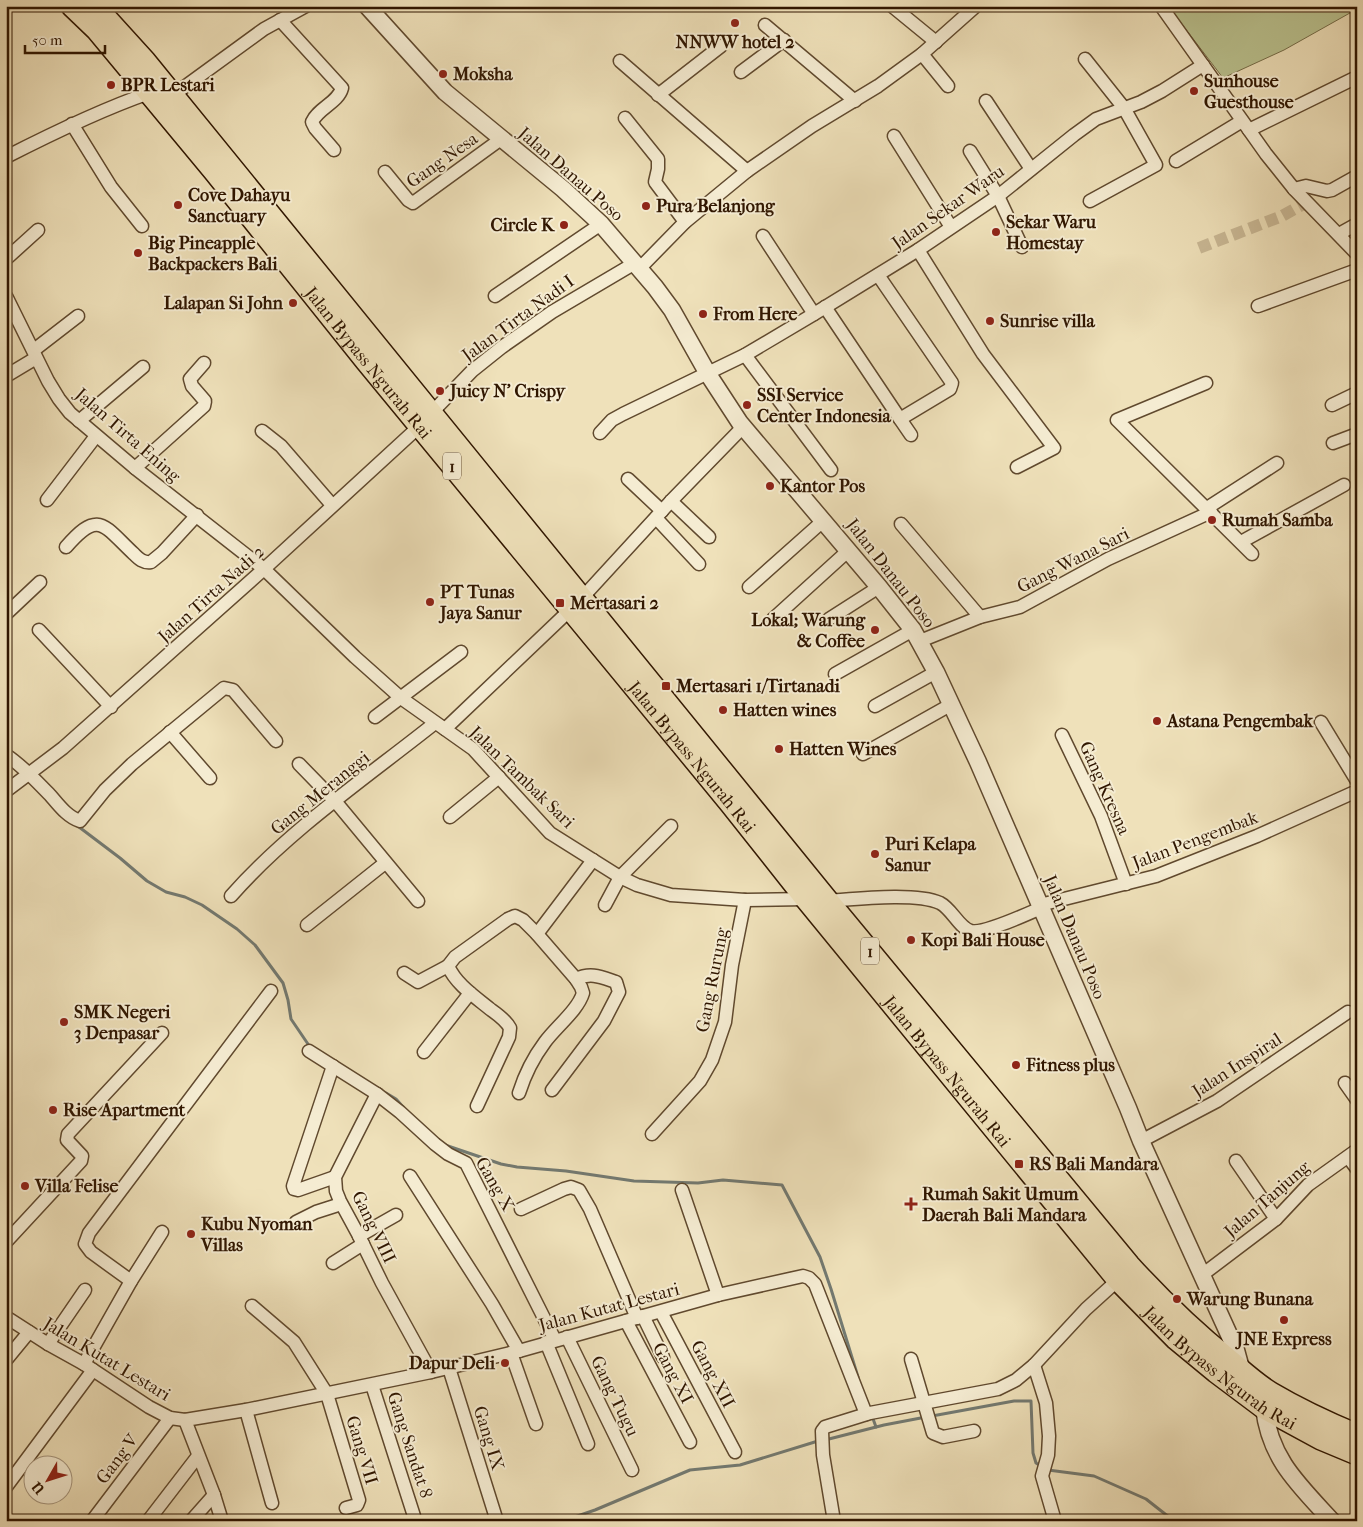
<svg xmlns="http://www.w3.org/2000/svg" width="1363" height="1527" font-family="'IM FELL French Canon',serif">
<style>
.green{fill:#bac28f;stroke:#756c48}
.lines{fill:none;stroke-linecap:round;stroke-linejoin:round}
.stream{stroke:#737970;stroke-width:3}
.minor-tunnel{stroke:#c9b895;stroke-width:12;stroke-dasharray:12 6;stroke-linecap:butt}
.minor-casing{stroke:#60492e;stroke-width:15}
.tertiary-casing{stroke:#60492e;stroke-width:19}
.trunk-casing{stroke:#301600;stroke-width:24}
.minor{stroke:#f5ecd2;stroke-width:12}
.tertiary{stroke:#f5ecd2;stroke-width:16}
.trunk{stroke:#efe1ba;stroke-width:21}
.poi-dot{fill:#8f2418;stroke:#f5ecd2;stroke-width:2}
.labels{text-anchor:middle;stroke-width:4;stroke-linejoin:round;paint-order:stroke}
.shield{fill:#f5ecd2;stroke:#6b563f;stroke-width:1}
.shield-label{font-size:16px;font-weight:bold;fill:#301600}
.poi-label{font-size:18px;font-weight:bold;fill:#301600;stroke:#f5ecd2;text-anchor:start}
.street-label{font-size:18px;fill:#301600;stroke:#f5ecd2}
</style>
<rect width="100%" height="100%" fill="#efe1ba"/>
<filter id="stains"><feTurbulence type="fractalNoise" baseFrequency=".004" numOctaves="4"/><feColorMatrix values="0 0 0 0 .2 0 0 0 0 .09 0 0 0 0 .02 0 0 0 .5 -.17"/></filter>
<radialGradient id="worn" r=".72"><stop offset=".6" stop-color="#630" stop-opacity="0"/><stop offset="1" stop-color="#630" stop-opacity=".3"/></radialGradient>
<polygon class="green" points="1168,6 1357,6 1357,9 1284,50 1223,78"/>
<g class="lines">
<g class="stream">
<polyline points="79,827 120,858 147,881 166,892 185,897 202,905 237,929 255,945 283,983 288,1000 291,1019 310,1047"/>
<polyline points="386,1093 396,1099 404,1108"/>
<polyline points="445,1145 501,1164 517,1167 566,1171 634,1181 698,1183 723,1180 782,1185 820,1257 831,1289 858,1377"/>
<polyline points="872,1416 876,1427"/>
<polyline points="932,1416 1014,1401 1031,1401 1033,1453 1036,1463 1041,1466"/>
<polyline points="825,1440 884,1425 926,1417"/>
<polyline points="1048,1470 1094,1476 1146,1499 1174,1521"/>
<polyline points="563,1521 595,1510 690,1470 740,1465 818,1441"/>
</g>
<polyline class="minor-tunnel" points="1199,248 1282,216 1307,202"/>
<defs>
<g id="minor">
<polyline points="892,6 936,42"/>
<polyline points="1161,6 1266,154 1294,189 1357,254"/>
<path d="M280 20 342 88C338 103 318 108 312 122L315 128 334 150"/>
<polyline points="765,25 855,101"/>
<polyline points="922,54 948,86"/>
<polyline points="1085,59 1124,108 1156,165 1090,201"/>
<polyline points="620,61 747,171"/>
<polyline points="741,72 784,40"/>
<polyline points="658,95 721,46"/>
<polyline points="172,96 264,29 306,6"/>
<polyline points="986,101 1031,169"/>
<polyline points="625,118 658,159 658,169 655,182 685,222"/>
<polyline points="72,124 111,187 142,226"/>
<polyline points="1249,130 1357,77"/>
<polyline points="894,136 951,227"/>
<polyline points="970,151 998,196 1022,247"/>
<path d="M6 157C53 133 100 110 149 93"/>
<polyline points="1176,161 1242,121"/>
<polyline points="385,172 408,200 413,203 501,139"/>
<polyline points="1294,189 1306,186 1327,191 1332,190 1357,176"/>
<polyline points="1339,234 1357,224"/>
<polyline points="763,236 814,314"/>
<polyline points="918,250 983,354 1054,448 1017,467"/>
<polyline points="6,259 38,230"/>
<polyline points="639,269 685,222 747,171 812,126 878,86 922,54 976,6"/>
<polyline points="6,296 48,381 59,399 70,413 135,468 264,569 355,657 401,698 473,749 550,833 620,877 637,885 671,895 745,900 806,899"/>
<polyline points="495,296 601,224"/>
<polyline points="1258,306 1357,270"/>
<polyline points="825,307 900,419 950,389 952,383 878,275"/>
<polyline points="34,350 78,316"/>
<polyline points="745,355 831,470"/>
<polyline points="6,376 36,358"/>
<polyline points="1206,383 1117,420 1252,554"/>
<polyline points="1332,405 1357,393"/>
<polyline points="900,419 911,435"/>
<polyline points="79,421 143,367"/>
<polyline points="262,431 281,446 332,505"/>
<polyline points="600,433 612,420 623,414 745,355 814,314 918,250 998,196 1074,135 1096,119 1141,102 1162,91 1203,65"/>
<polyline points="1333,443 1357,434"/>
<polyline points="135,468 204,406 205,401 192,386 190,379 204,363"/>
<polyline points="628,479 662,511"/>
<polyline points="47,500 96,436"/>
<polyline points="671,501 709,537"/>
<polyline points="1207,508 1277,463"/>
<polyline points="656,518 699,564"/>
<polyline points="901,524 980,617"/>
<polyline points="1241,542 1344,485"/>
<path d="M66 547C99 509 103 525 134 554 139 559 143 563 151 562L162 553 197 515"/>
<polyline points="749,587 823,521"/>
<polyline points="582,598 671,501 743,427"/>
<polyline points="6,614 40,582"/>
<polyline points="773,619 849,550"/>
<polyline points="829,619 879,587"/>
<polyline points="39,630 111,707"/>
<polyline points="920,641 980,617 1020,607 1108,559 1211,512"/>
<polyline points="835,674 913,630"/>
<polyline points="875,706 936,672"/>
<polyline points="375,717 461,652"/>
<polyline points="1321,722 1357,781"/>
<polyline points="445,729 571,609"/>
<polyline points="170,732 210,778"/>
<polyline points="1062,735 1101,816 1126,884"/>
<polyline points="863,754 952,704"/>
<path d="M6 755C23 766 36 781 50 795 58 804 67 817 80 821L105 790 132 764 224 688 233 690 276 741"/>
<polyline points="299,764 335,801 418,901"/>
<polyline points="6,791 63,748 264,569 411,434 472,371 502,347 552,312 635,263"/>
<polyline points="450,817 499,777"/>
<path d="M231 896C288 831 367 777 435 723"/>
<path d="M828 901C856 899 916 892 940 903 952 909 959 928 971 931 984 934 1027 914 1041 908"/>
<polyline points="605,905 620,877 671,826"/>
<polyline points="1040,905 1156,876 1257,836 1357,791"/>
<polyline points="307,925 385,863"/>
<polyline points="537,934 593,860"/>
<polyline points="404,973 418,982 448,966"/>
<polyline points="309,1051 377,1094 400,1112 435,1144 448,1154 466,1163 555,1340"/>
<polyline points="424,1052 470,993"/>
<polyline points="333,1066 293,1186 294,1189 298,1190 335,1177"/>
<polyline points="1345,1083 1357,1100"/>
<path d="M552 1090 604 1021 619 992 616 982C601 977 591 972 576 979"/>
<polyline points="377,1094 335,1177 336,1191 340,1201 359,1236 382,1283 431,1372"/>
<path d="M477 1106 509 1037 510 1028C506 1020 497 1014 490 1009 474 996 456 984 448 966L455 957 508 919 515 916 523 920 537 934 576 979 581 987 583 993C578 1010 556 1027 545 1042 533 1058 525 1074 519 1093"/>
<polyline points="652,1134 700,1081 712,1060 725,1022 732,965 745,900"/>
<polyline points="1141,1141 1217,1101 1348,1012"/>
<polyline points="1348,1157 1357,1169"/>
<polyline points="1236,1161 1276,1219"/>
<polyline points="410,1176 492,1304 519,1351"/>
<polyline points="682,1190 718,1295"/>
<polyline points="521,1209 564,1189 571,1187 579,1190 590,1209 637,1318"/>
<polyline points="296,1222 316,1212 341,1204"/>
<polyline points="359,1236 396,1215"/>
<polyline points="6,1242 81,1161 82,1156 67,1140 68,1134 162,1033"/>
<polyline points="333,1263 363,1244"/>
<polyline points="1202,1275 1276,1219 1308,1185 1357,1150"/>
<polyline points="131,1281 91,1252 85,1244 89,1233 271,991"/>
<polyline points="252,1306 294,1342 327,1394 359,1500 357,1505 346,1508"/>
<polyline points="661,1312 735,1452"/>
<polyline points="643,1316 663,1357"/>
<polyline points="6,1317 48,1344 84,1364 149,1407 170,1418 185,1420 246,1410 431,1372 519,1351 718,1295 803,1276 809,1278 815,1284 866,1414"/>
<polyline points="626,1321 690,1442"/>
<polyline points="567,1337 632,1470"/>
<polyline points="546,1342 588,1444"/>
<polyline points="48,1344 85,1290"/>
<polyline points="511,1353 536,1424"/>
<polyline points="911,1359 933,1433 943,1437 974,1431"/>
<polyline points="6,1360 29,1332"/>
<polyline points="84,1364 131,1281 162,1232"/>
<polyline points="1034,1365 1046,1403 1049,1436 1048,1455 1042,1476 1055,1521"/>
<polyline points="449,1368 496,1518"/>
<polyline points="372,1385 414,1516"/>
<polyline points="246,1410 272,1503"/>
<polyline points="185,1420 214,1495 222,1521"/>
<polyline points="6,1487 93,1370"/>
<polyline points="92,1521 170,1418"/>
<polyline points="148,1521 198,1456"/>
<polyline points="191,1521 214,1495"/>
<polyline points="834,1521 823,1455 822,1431 825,1427 870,1413 998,1389 1016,1380 1034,1365 1086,1309 1118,1280"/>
</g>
<g id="tertiary">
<polyline points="367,6 445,92 563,189 601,224 655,287 672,310 708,374 740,423 879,587 913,630 936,672 978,762 1128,1108 1141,1141 1236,1350 1242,1372"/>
<path d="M1264 1408C1270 1459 1298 1484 1332 1521"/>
</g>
<g id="trunk">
<path id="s1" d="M72 6 97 30 214 171 366 361 730 803 806 899 1118 1280 1176 1339 1216 1372 1264 1408 1321 1439 1357 1454"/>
<path d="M95 6 145 61 828 901 1129 1265C1160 1299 1193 1331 1229 1360 1242 1371 1256 1384 1271 1393 1298 1409 1328 1423 1357 1435"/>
</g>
</defs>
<use href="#minor" class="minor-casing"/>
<use href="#tertiary" class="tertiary-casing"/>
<use href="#trunk" class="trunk-casing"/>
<use href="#minor" class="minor"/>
<use href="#tertiary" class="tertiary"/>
<use href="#trunk" class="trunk"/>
</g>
<g class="poi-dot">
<circle cx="735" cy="23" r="5"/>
<circle cx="443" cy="74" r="5"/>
<circle cx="111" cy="85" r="5"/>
<circle cx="1194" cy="91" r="5"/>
<circle cx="178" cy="205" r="5"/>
<circle cx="646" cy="206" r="5"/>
<circle cx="564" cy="225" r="5"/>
<circle cx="996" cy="232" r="5"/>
<circle cx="138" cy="253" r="5"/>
<circle cx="293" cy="303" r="5"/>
<circle cx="703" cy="314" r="5"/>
<circle cx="990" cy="321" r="5"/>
<circle cx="440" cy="391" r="5"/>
<circle cx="747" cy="405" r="5"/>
<circle cx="770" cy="486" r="5"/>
<circle cx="1212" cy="520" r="5"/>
<circle cx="430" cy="602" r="5"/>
<rect x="555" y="598" width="10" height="10" rx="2.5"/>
<circle cx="875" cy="630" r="5"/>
<rect x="661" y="681" width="10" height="10" rx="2.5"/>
<circle cx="723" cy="710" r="5"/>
<circle cx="1157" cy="721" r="5"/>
<circle cx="779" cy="749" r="5"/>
<circle cx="875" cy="854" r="5"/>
<circle cx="911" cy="940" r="5"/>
<circle cx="64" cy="1022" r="5"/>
<circle cx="1016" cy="1065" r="5"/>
<circle cx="53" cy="1110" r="5"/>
<rect x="1014" y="1159" width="10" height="10" rx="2.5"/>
<circle cx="25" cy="1186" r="5"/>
<path d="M908.5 1196.5h5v5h5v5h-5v5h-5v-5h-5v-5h5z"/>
<circle cx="191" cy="1234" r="5"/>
<circle cx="1177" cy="1299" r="5"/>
<circle cx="1284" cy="1320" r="5"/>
<circle cx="505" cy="1363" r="5"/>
</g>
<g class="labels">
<g class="shield">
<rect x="443" y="452.5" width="18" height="27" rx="4"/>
<rect x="861" y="937.5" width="18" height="27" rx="4"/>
</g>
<g class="shield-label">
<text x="452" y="472">1</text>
<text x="870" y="957">1</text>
</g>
<g class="poi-label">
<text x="735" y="48" text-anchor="middle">NNWW hotel 2</text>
<text x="453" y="80">Moksha</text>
<text x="1204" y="87">Sunhouse<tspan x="1204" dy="21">Guesthouse</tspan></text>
<text x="121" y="91">BPR Lestari</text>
<text x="188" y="201">Cove Dahayu<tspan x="188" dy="21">Sanctuary</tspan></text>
<text x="656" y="212">Pura Belanjong</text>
<text x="1006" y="228">Sekar Waru<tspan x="1006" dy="21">Homestay</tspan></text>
<text x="554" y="231" text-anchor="end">Circle K</text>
<text x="148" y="249">Big Pineapple<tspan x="148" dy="21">Backpackers Bali</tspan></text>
<text x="283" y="309" text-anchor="end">Lalapan Si John</text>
<text x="713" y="320">From Here</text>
<text x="1000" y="327">Sunrise villa</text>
<text x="450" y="397">Juicy N' Crispy</text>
<text x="757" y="401">SSI Service<tspan x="757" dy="21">Center Indonesia</tspan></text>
<text x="780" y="492">Kantor Pos</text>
<text x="1222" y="526">Rumah Samba</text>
<text x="440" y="598">PT Tunas<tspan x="440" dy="21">Jaya Sanur</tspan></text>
<text x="570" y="609">Mertasari 2</text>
<text x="865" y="626" text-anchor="end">Lokal; Warung<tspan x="865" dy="21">&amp; Coffee</tspan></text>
<text x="676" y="692">Mertasari 1/Tirtanadi</text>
<text x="733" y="716">Hatten wines</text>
<text x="1167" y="727">Astana Pengembak</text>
<text x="789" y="755">Hatten Wines</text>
<text x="885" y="850">Puri Kelapa<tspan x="885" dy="21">Sanur</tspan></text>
<text x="921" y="946">Kopi Bali House</text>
<text x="74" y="1018">SMK Negeri<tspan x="74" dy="21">3 Denpasar</tspan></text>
<text x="1026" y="1071">Fitness plus</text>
<text x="63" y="1116">Rise Apartment</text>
<text x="1029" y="1170">RS Bali Mandara</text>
<text x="35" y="1192">Villa Felise</text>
<text x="922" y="1200">Rumah Sakit Umum<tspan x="922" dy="21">Daerah Bali Mandara</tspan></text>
<text x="201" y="1230">Kubu Nyoman<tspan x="201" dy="21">Villas</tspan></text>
<text x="1187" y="1305">Warung Bunana</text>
<text x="1284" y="1345" text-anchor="middle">JNE Express</text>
<text x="495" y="1369" text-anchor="end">Dapur Deli</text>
</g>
<g class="street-label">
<text transform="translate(442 160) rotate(-35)" y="6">Gang Nesa</text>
<text transform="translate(571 174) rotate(41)" y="6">Jalan Danau Poso</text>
<text transform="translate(948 207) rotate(-35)" y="6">Jalan Sekar Waru</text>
<text transform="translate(518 318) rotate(-36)" y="6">Jalan Tirta Nadi I</text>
<text dy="6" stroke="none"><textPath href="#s1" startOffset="464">Jalan Bypass Ngurah Rai</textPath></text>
<text transform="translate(128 435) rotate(41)" y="6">Jalan Tirta Ening</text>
<text transform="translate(1073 560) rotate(-27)" y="6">Gang Wana Sari</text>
<text transform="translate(891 573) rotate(52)" y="6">Jalan Danau Poso</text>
<text transform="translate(211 594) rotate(-42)" y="6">Jalan Tirta Nadi 2</text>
<text dy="6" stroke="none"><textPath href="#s1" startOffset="974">Jalan Bypass Ngurah Rai</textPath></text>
<text transform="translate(522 777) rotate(44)" y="6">Jalan Tambak Sari</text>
<text transform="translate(1105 788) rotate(66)" y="6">Gang Kresna</text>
<text transform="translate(320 793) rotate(-39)" y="6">Gang Meranggi</text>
<text transform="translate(1195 840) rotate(-21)" y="6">Jalan Pengembak</text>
<text transform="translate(1075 937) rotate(67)" y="6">Jalan Danau Poso</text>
<text transform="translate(712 980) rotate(-79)" y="6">Gang Rurung</text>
<text transform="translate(1237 1065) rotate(-33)" y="6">Jalan Inspiral</text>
<text dy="6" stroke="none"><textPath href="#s1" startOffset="1379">Jalan Bypass Ngurah Rai</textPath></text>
<text transform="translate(495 1184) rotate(60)" y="6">Gang X</text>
<text transform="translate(1267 1199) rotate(-41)" y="6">Jalan Tanjung</text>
<text transform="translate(374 1227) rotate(64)" y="6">Gang VIII</text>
<text transform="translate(609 1307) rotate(-15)" y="6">Jalan Kutat Lestari</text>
<text transform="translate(107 1359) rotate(31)" y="6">Jalan Kutat Lestari</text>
<text dy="6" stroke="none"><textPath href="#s1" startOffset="1784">Jalan Bypass Ngurah Rai</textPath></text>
<text transform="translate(673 1373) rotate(62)" y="6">Gang XI</text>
<text transform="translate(713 1374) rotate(62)" y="6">Gang XII</text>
<text transform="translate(615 1396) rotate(64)" y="6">Gang Tugu</text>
<text transform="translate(489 1438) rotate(73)" y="6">Gang IX</text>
<text transform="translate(410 1445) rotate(72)" y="6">Gang Sandat 8</text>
<text transform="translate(362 1450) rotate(73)" y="6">Gang VII</text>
<text transform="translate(117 1459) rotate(-53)" y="6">Gang V</text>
</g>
</g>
<rect width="1363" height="1527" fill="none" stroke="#efe1ba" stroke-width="25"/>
<rect x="8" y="8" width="1348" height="1512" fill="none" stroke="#301600" stroke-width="2.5"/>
<rect x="12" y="12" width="1338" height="1502" fill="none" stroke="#301600"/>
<g transform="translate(48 1480) rotate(231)"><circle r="24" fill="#f5ecd2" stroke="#a6967e"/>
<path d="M0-4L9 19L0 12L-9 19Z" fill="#8f2418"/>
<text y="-8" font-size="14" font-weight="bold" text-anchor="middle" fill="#301600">U</text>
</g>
<path d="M25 45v8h80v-8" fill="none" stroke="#301600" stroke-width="2.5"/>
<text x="32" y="45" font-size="15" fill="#301600" stroke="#f5ecd2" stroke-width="4" paint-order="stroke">50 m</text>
<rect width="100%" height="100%" filter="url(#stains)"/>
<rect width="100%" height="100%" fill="url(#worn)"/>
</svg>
